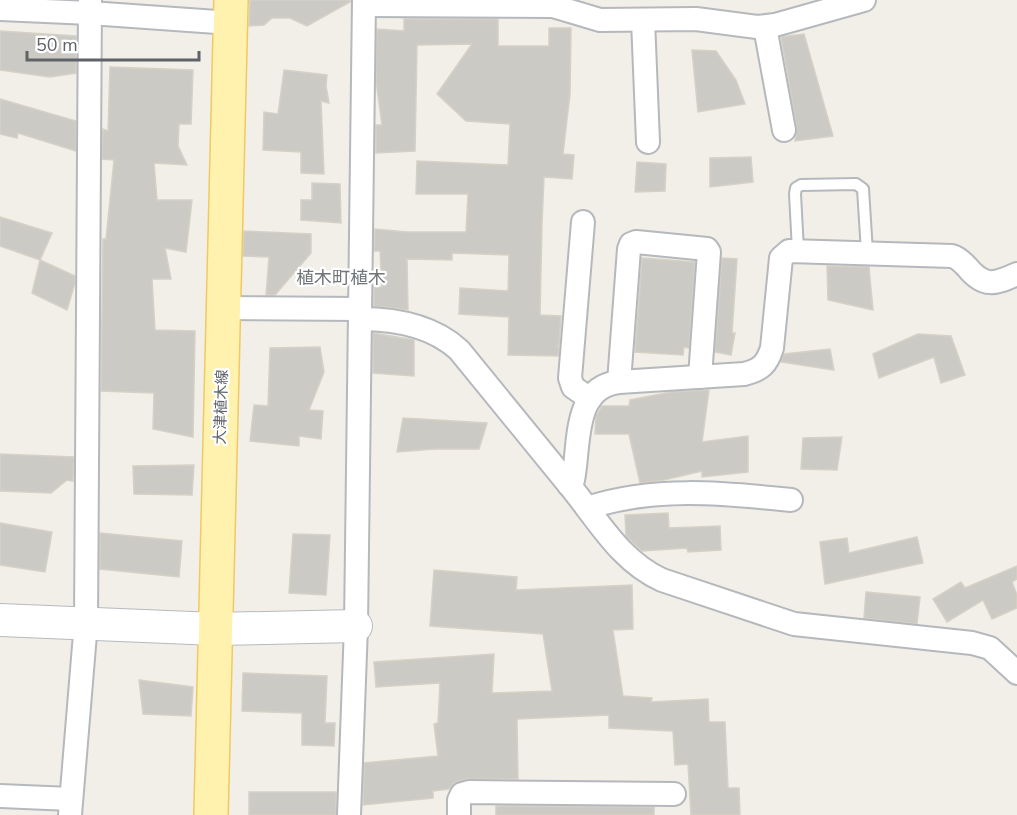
<svg xmlns="http://www.w3.org/2000/svg" width="1017" height="815" font-family="'Nunito Sans','Noto Sans JP',sans-serif">
<style>
.building{fill:#cccac5;stroke:#d6d1c6;stroke-width:1.5}
.lines{fill:none;stroke-linecap:round;stroke-linejoin:round}
.lane-casing{stroke:#b5b8bc;stroke-width:14}
.street-casing{stroke:#b5b8bc;stroke-width:26}
.secondary-casing{stroke:#b6babf;stroke-width:34}
.primary-casing{stroke:#f2c960;stroke-width:36}
.lane{stroke:#fff;stroke-width:10}
.street{stroke:#fff;stroke-width:22}
.secondary{stroke:#fff;stroke-width:32}
.primary{stroke:#fff2af;stroke-width:33}
.labels{text-anchor:middle;stroke-width:4.5;stroke-linejoin:round;paint-order:stroke}
.street-label{font-size:15px;fill:#5f6368;stroke:#fff}
.quarter-label{font-size:18px;fill:#70757a;stroke:#fff}
</style>
<rect width="100%" height="100%" fill="#f1efe8"/>
<g class="building">
<polygon points="250,0 351,0 350,2 307,26 290,18 272,18 264,25 249,26"/>
<polygon points="404,19 498,19 498,46 549,46 549,28 571,28 570,94 563,154 574,155 572,179 544,177 542,223 540,315 561,316 559,346 557,346 559,348 558,356 508,355 509,317 459,314 460,288 508,291 509,255 452,253 452,260 407,259 408,310 374,306 374,287 382,287 380,251 374,251 375,229 407,232 466,232 468,194 416,194 417,161 508,165 510,124 466,121 437,94 472,44 417,45 415,151 376,153 376,125 382,125 376,81 377,29 404,31"/>
<polygon points="0,31 76,36 76,73 50,77 0,70"/>
<polygon points="804,34 833,136 795,141 797,128 781,37"/>
<polygon points="692,50 716,51 736,80 745,104 698,112"/>
<polygon points="110,67 193,70 191,124 179,124 178,146 187,165 154,163 157,200 192,200 186,252 165,248 171,279 152,279 155,330 195,331 193,437 153,429 154,393 101,391 103,239 106,239 114,160 102,159 103,129 108,131"/>
<polygon points="284,70 327,75 326,86 329,103 321,101 324,174 301,173 301,152 263,150 264,112 278,114"/>
<polygon points="0,99 76,121 76,151 18,133 17,138 0,134"/>
<polygon points="751,157 753,182 710,187 710,158"/>
<polygon points="637,162 666,164 665,191 635,192"/>
<polygon points="312,183 340,184 341,223 301,220 301,200 312,200"/>
<polygon points="0,217 52,233 40,260 0,246"/>
<polygon points="244,231 311,234 311,253 275,295 266,295 269,257 243,256"/>
<polygon points="642,258 695,262 689,348 684,347 683,355 635,352"/>
<polygon points="722,258 737,259 732,333 735,333 731,355 715,352"/>
<polygon points="40,260 75,276 75,283 67,310 32,293"/>
<polygon points="827,266 869,267 873,310 828,300"/>
<polygon points="373,333 414,340 414,376 373,373"/>
<polygon points="918,334 951,336 965,375 941,383 934,357 879,378 873,354"/>
<polygon points="320,347 324,372 309,410 323,411 321,439 299,436 299,446 250,441 254,405 268,406 270,348"/>
<polygon points="830,349 834,370 781,362 784,354"/>
<polygon points="709,390 702,442 748,436 748,472 702,477 702,471 664,480 640,483 629,434 595,434 596,416 602,406 629,406 630,400 671,392"/>
<polygon points="403,418 487,423 479,449 435,449 397,452"/>
<polygon points="842,437 837,470 801,469 803,438"/>
<polygon points="0,454 74,457 73,481 67,480 51,493 0,491"/>
<polygon points="194,465 192,495 134,494 133,466"/>
<polygon points="668,513 669,528 720,526 721,550 688,552 687,548 642,551 626,536 625,515"/>
<polygon points="0,523 52,532 45,572 0,565"/>
<polygon points="100,533 182,541 179,577 100,569"/>
<polygon points="293,534 330,535 326,595 289,593"/>
<polygon points="917,537 923,563 825,584 820,542 847,538 849,553"/>
<polygon points="1017,566 1017,579 1012,582 1017,595 1017,608 992,619 983,600 947,622 933,599 961,582 965,588"/>
<polygon points="434,570 517,577 516,590 632,585 633,629 613,630 623,696 652,698 651,702 708,699 709,722 725,722 728,788 739,788 740,815 691,815 688,764 675,765 673,731 609,728 609,715 517,719 518,779 466,779 454,783 449,789 433,791 433,798 363,805 364,763 438,756 434,724 438,723 440,683 376,687 374,662 494,654 492,693 552,691 543,634 430,626"/>
<polygon points="866,592 920,597 917,624 864,618"/>
<polygon points="243,673 327,676 325,723 335,723 334,746 302,745 302,713 242,711"/>
<polygon points="139,680 193,687 191,716 143,714"/>
<rect x="249" y="792" width="87" height="23"/>
<polygon points="496,806 654,807 654,815 496,815"/>
</g>
<g class="lines">
<defs>
<polyline id="lane" points="798,250 795,194 796,188 801,185 856,184 863,189 867,252"/>
<g id="street">
<polyline points="364,5 553,6 600,20 696,19 757,27 775,25 864,0"/>
<polyline points="0,9 90,13 231,23"/>
<polyline points="643,20 648,142"/>
<polyline points="765,27 784,130"/>
<polyline points="583,222 570,378 573,387 590,399"/>
<polyline points="223,308 360,309"/>
<path d="M360 319C395 319 433 326 459 350 496 396 533 441 570 486 598 520 620 561 662 580L794 624 972 643 990 648 1017 673"/>
<polyline points="619,382 629,249 631,244 636,242 707,249 709,252 700,377"/>
<path d="M569 485 573 480C580 446 572 387 619 382L744 374C761 370 767 364 772 348L781 258 789 251 952 256C959 258 962 262 967 267 984 288 995 284 1017 274"/>
<path d="M587 508C653 486 723 493 791 500"/>
<polyline points="0,796 71,799"/>
<polyline points="70,815 86,622 90,0"/>
<polyline points="349,815 356,626 364,0"/>
<polyline points="459,815 459,800 462,794 469,792 674,794"/>
</g>
<polyline id="secondary" points="0,620 215,629 356,626"/>
<polyline id="primary" points="211,815 231,0"/>
</defs>
<use href="#lane" class="lane-casing"/>
<use href="#street" class="street-casing"/>
<use href="#secondary" class="secondary-casing"/>
<use href="#primary" class="primary-casing"/>
<use href="#lane" class="lane"/>
<use href="#street" class="street"/>
<use href="#secondary" class="secondary"/>
<use href="#primary" class="primary"/>
</g>
<g class="labels">
<g class="street-label">
<text transform="translate(221 407) rotate(-88)" y="5">大津植木線</text>
</g>
<g class="quarter-label">
<text x="341" y="284">植木町植木</text>
</g>
</g>
<path d="M27 51v9h172v-9" fill="none" stroke="#5f6368" stroke-width="3"/>
<text x="36" y="51" font-size="18" fill="#5f6368" stroke="#ffffff" stroke-width="4.5" paint-order="stroke">50 m</text>
</svg>
